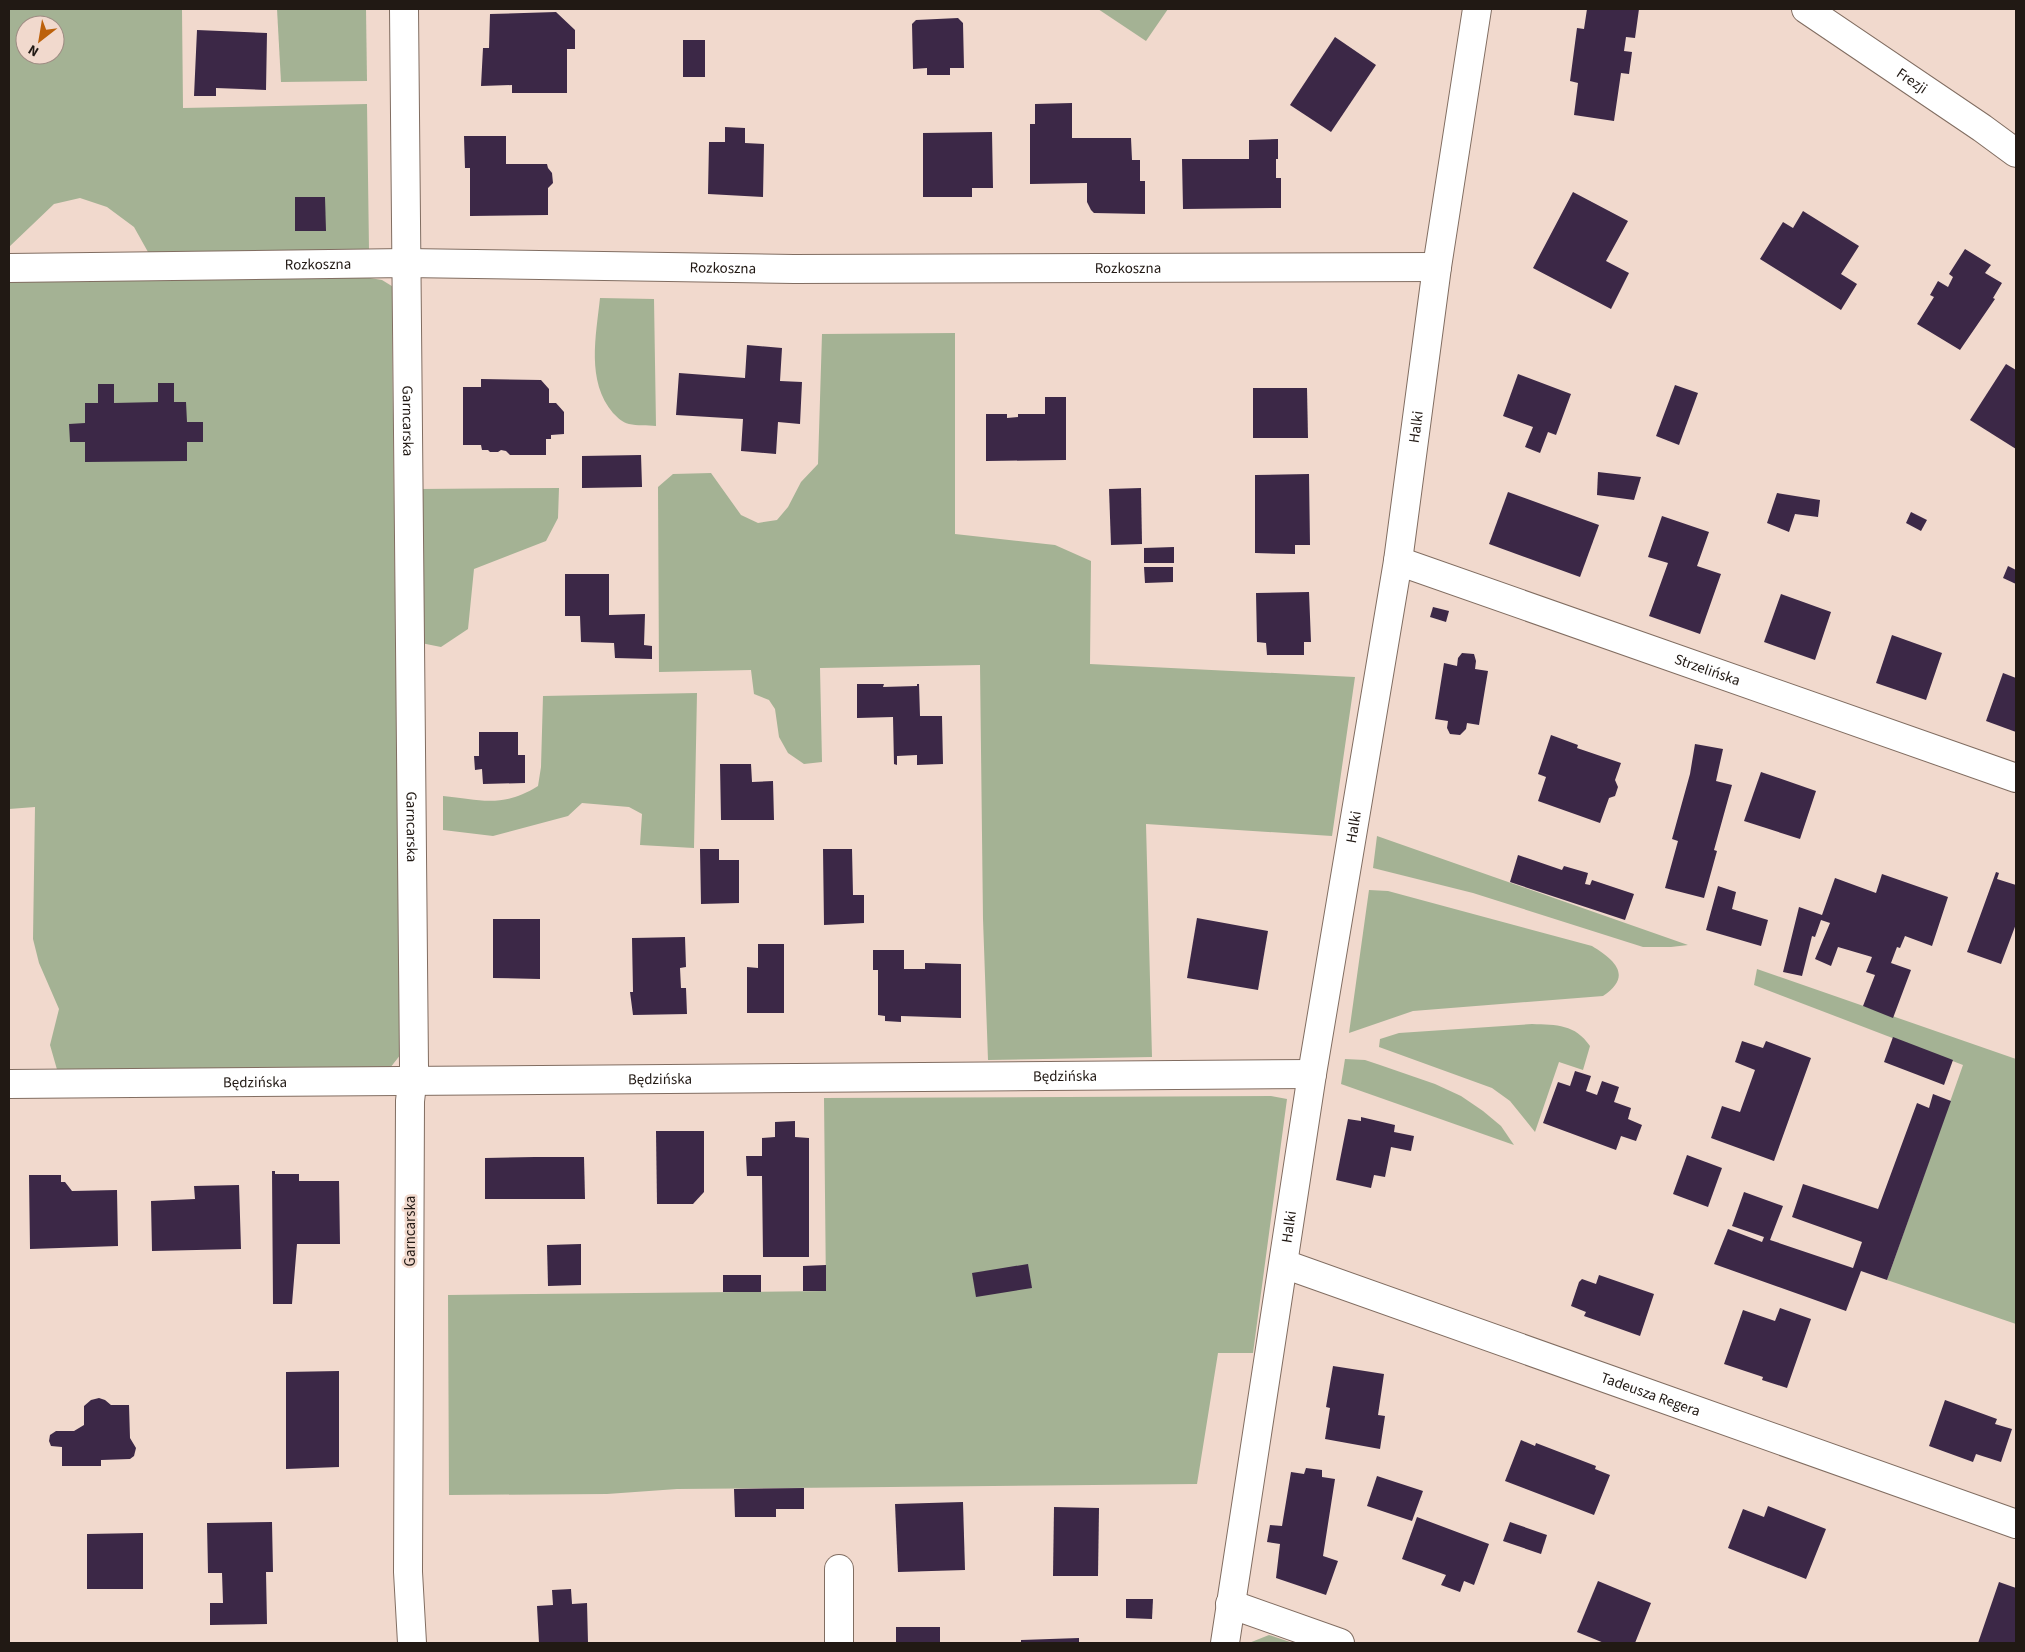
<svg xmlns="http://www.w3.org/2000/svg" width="2025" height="1652" font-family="'Source Sans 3',sans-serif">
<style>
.green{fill:#a4b294;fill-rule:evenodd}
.building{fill:#3c2847}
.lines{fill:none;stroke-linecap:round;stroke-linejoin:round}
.minor-casing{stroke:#816d61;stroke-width:30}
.minor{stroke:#fff;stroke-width:28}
.labels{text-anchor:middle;stroke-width:5;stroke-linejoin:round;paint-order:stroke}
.street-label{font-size:15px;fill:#211914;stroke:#f1d9cd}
</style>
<rect width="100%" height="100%" fill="#f1d9cd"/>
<g class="green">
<path d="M9 9H202L182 10 183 108 367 104 369 250 148 252 134 227 107 207 80 198 54 204 9 247ZM25 25H55V55H25Z"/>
<polygon points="277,9 366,9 367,81 281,82"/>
<polygon points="1098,9 1168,9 1146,41"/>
<polygon points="358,276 382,280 395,288 392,331 396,683 402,726 401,1054 390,1068 58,1073 50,1045 59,1009 39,963 33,939 35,807 9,809 9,279"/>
<path d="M600 298 654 299 656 426C647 425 637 426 629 424 622 422 618 418 613 413 586 381 596 336 600 298Z"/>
<polygon points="955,333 955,534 1055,545 1091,561 1090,664 1355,677 1332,836 1146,824 1152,1057 988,1060 983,919 980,665 820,668 822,762 804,764 788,753 779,737 775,709 769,700 754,694 751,670 659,672 658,487 673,474 711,473 741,515 758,523 777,520 788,507 801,482 818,464 822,334"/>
<polygon points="559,488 558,518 546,541 474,569 468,629 441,647 421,643 420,489"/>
<path d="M697 693 694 848 640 845 642 814 629 807 582 803 568 816 493 836 443 830V796C481 800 503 808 538 786L541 767 543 696Z"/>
<polygon points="1377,836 1688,945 1671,947 1643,947 1473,893 1373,868"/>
<path d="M1369 890 1388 891 1592 946C1615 960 1633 976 1603 996L1413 1011 1349 1033Z"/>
<polygon points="1757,969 2016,1059 2016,1324 1887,1280 1963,1065 1754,985"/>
<path d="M1532 1024C1557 1025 1575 1024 1590 1046L1583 1070 1559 1062 1535 1132 1510 1101 1492 1088 1379 1047 1380 1039 1399 1033Z"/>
<polygon points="1345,1059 1365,1060 1380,1065 1435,1084 1461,1096 1483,1111 1501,1126 1514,1145 1341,1084"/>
<polygon points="1271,1096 1287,1099 1253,1353 1218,1353 1197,1484 677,1489 607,1494 449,1495 448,1295 826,1291 824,1098"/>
<polygon points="1269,1635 1293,1643 1249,1643"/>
</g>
<g class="building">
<polygon points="1587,9 1639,9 1635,38 1626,37 1624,51 1632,52 1629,74 1621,73 1614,121 1574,115 1578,83 1570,81 1577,28 1584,29"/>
<polygon points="556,12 575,30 575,49 567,49 567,93 512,93 512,85 481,86 483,48 489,48 490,14"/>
<polygon points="958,18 963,23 964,68 950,68 950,75 927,75 927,68 913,69 912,24 916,20"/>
<polygon points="197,30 267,33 266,90 216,88 216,96 194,96"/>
<polygon points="1335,37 1376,65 1331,132 1290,105"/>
<rect x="683" y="40" width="22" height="37"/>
<polygon points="1072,103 1072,138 1131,138 1132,160 1140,160 1140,181 1145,181 1145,214 1094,213 1091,210 1087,202 1087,183 1030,184 1030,124 1035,124 1035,104"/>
<polygon points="725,127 745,128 745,143 764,144 763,197 708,194 709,142 725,142"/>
<polygon points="992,132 993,188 972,188 972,197 923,197 923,133"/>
<polygon points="464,136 506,136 506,164 547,164 548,168 552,173 553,183 548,188 548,215 470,216 470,168 465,168"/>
<polygon points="1278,139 1278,159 1276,159 1276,178 1281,178 1281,208 1183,209 1182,159 1249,159 1249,140"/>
<polygon points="1573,192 1628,221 1606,261 1629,273 1611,309 1533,268"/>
<polygon points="295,197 325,197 326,231 295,231"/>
<polygon points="1803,211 1859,246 1841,274 1857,284 1841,310 1760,259 1783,222 1793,228"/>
<polygon points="1965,249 1991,265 1985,273 2002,283 1993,298 1995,299 1960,350 1917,324 1934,297 1930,295 1938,281 1948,287 1953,277 1949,274"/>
<polygon points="747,345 782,348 780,381 802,382 800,424 778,422 776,454 741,451 743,419 676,415 679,373 745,378"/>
<polygon points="2006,364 2016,370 2016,449 1970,420"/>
<polygon points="1518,374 1571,394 1556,435 1548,432 1540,453 1525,447 1533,427 1503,416"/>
<polygon points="481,379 541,380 549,389 549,403 556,403 564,412 564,434 551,435 551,439 546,439 546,455 510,455 506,451 501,450 498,452 490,452 488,450 482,450 481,445 463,445 463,387 481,387"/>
<polygon points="158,383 174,383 174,402 186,402 187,422 203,422 203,442 187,442 187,461 85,462 85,442 70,442 69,424 85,423 85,403 98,403 98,384 114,384 114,403 158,402"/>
<polygon points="1675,385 1698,393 1679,445 1656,436"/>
<polygon points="1253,388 1307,388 1308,438 1253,438"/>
<polygon points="1045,397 1066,397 1066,460 986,461 986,414 1007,414 1007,418 1018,417 1018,414 1045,414"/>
<polygon points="641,455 642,487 582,488 582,456"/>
<polygon points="1598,472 1641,477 1634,500 1597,495"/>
<polygon points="1309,474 1310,545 1295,545 1295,554 1255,553 1255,475"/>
<polygon points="1141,488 1142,544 1111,545 1109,489"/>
<polygon points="1508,492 1599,525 1580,577 1489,544"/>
<polygon points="1777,493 1820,500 1818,517 1795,514 1789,532 1767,523"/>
<polygon points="1911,512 1927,520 1921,531 1906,523"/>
<polygon points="1662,516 1709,532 1697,566 1721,574 1700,634 1649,616 1668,563 1648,557"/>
<polygon points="1174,547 1174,563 1144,563 1144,548"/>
<polygon points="2008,566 2016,570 2016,584 2003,578"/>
<polygon points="1144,567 1173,567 1173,582 1145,583"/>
<polygon points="565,574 609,574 609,615 645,614 644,645 652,646 652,659 615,658 614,643 581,642 580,616 565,616"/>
<polygon points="1309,592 1311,642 1304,642 1304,655 1267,655 1266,643 1257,642 1256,593"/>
<polygon points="1781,594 1831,612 1815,660 1764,642"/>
<polygon points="1433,607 1449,611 1446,622 1430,617"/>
<polygon points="1892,635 1942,653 1926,700 1876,683"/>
<polygon points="1462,653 1474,654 1476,661 1475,669 1488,671 1479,725 1467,723 1466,729 1460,735 1450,734 1447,728 1448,721 1435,719 1444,663 1457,666 1458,658"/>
<polygon points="2003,673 2016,678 2016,732 1986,721"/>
<polygon points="857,684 884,684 883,687 917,686 917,684 919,684 920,716 942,716 943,764 917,765 917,755 897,756 897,765 894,764 893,717 857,718"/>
<polygon points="479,732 518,732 518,755 525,755 525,783 483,784 482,769 475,770 474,756 479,756"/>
<polygon points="1551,735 1578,745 1577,748 1621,763 1615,780 1618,787 1615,796 1609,798 1600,823 1538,801 1546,777 1538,774"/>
<polygon points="1695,744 1723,749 1716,781 1732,785 1714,850 1717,851 1704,898 1665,888 1678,841 1672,839 1690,774"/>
<polygon points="720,764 751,764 752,782 773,781 774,820 721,820"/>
<polygon points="1761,772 1816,791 1800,839 1744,821"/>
<polygon points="700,849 719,849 719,860 739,860 739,903 701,904"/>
<polygon points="823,849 852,849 853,895 864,895 864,923 824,925"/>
<polygon points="1518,855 1562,870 1564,866 1588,873 1585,884 1590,885 1592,880 1634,894 1625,920 1510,882"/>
<polygon points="1996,872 1999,873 1997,879 2016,885 2016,924 2001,964 1967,952"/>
<polygon points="1882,874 1948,897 1932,946 1905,936 1900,948 1897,947 1891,963 1911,970 1893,1018 1863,1006 1875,975 1866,972 1872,957 1838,947 1831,966 1815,959 1830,923 1821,920 1815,937 1812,936 1802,976 1783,972 1799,907 1822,915 1835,878 1876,893"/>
<polygon points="1718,886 1736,892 1732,909 1768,920 1761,946 1706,930"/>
<polygon points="1197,918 1268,931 1258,990 1187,978"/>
<polygon points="493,919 540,919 540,979 493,978"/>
<polygon points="685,937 686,967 680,968 681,988 686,988 687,1014 633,1015 630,992 633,992 632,938"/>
<polygon points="758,944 784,944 784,1013 747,1013 747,967 758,968"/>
<polygon points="873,950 904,950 904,969 925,969 925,963 961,964 961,1018 901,1016 901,1022 885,1021 885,1016 878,1015 878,970 873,970"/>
<polygon points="1893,1037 1953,1060 1944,1085 1884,1062"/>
<polygon points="1742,1041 1763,1048 1766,1041 1811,1058 1774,1161 1711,1138 1722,1106 1740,1112 1755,1070 1735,1062"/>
<polygon points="1575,1071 1591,1076 1586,1091 1597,1095 1602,1081 1619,1087 1614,1102 1631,1108 1628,1119 1642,1125 1636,1141 1621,1136 1616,1150 1543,1123 1558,1082 1570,1086"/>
<polygon points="1933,1094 1951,1101 1887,1280 1861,1271 1846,1311 1714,1264 1728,1229 1762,1242 1764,1237 1732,1226 1744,1192 1783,1206 1770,1240 1853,1268 1862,1242 1792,1217 1803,1184 1878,1209 1917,1103 1929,1108"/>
<polygon points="1361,1117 1395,1125 1394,1132 1414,1136 1411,1151 1391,1147 1385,1177 1374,1175 1371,1188 1336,1180 1348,1119 1361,1121"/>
<polygon points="795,1121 795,1137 809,1138 809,1257 763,1257 762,1176 747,1176 746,1156 762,1156 762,1138 775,1137 775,1122"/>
<polygon points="656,1131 704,1131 704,1192 693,1204 657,1204"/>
<polygon points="1687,1155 1722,1168 1708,1207 1673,1194"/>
<polygon points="535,1157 584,1157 585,1199 485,1199 485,1158"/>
<polygon points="272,1171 275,1171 275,1174 299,1174 299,1181 339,1181 340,1244 297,1244 292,1304 273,1304"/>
<polygon points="29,1175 61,1175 61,1182 65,1182 72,1191 117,1190 118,1246 30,1249"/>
<polygon points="239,1185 241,1249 152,1251 151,1201 195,1199 194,1186"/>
<polygon points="581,1244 581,1285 548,1286 547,1245"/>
<polygon points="1028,1264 1032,1288 976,1297 972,1273"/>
<polygon points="826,1265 826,1291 803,1291 803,1266"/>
<rect x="723" y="1275" width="38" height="17"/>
<polygon points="1599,1275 1654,1294 1640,1336 1584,1316 1586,1312 1571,1306 1579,1282 1582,1279 1596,1284"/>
<polygon points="1780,1308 1811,1319 1787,1388 1762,1380 1763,1377 1724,1364 1743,1310 1775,1321"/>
<polygon points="1333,1366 1384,1374 1378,1415 1385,1416 1380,1449 1325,1439 1330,1408 1326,1407"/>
<polygon points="339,1371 339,1467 286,1469 286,1372"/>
<polygon points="99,1398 105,1400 111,1405 129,1405 130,1438 136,1448 134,1456 130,1459 101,1460 101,1466 62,1466 62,1447 51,1446 49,1441 50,1435 56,1431 74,1431 84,1425 84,1406 91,1400"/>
<polygon points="1945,1400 1997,1419 1995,1424 2012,1429 2001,1462 1976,1454 1973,1462 1929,1446"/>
<polygon points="1521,1440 1535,1446 1536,1443 1596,1466 1595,1469 1610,1475 1594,1515 1505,1481"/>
<polygon points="1306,1468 1322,1470 1322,1477 1335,1479 1323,1556 1338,1561 1326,1595 1276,1578 1280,1544 1267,1542 1270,1525 1282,1526 1291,1472 1304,1474"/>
<polygon points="1377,1476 1423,1491 1412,1521 1367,1506"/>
<polygon points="804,1488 804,1509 776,1509 776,1517 735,1517 734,1489"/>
<polygon points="963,1502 965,1570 898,1572 895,1504"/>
<polygon points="1768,1506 1826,1529 1806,1579 1728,1548 1743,1509 1764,1517"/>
<polygon points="1054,1507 1099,1508 1098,1576 1053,1576"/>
<polygon points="1417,1517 1489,1544 1474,1585 1464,1581 1460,1592 1441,1585 1446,1575 1402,1559"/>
<polygon points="272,1522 273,1572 266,1572 267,1624 210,1625 210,1603 223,1603 222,1573 208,1573 207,1523"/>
<polygon points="1510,1522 1547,1535 1541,1554 1503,1541"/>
<polygon points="143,1533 143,1589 87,1589 87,1534"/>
<polygon points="1598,1581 1651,1603 1635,1643 1604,1643 1577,1632"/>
<polygon points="1999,1582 2016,1588 2016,1643 1978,1643"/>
<polygon points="571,1589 572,1604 587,1603 588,1643 539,1643 537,1606 553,1605 552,1590"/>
<polygon points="1126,1599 1153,1599 1152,1619 1126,1618"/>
<rect x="896" y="1627" width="44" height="16"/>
<polygon points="1079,1638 1079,1643 1021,1643 1021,1640"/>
</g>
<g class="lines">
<defs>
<g id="minor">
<path id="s1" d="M404 9 414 1067 410 1101 408 1572 412 1643"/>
<path id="s2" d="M1806 9 1982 128 2016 153"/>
<path id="s3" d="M9 268 406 263 794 269 1437 267"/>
<path id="s4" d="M1398 561 2016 778"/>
<path id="s5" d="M9 1084 1312 1074"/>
<path id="s6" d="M1284 1264 2016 1524"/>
<polyline points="1230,1604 1340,1643"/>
<polyline points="839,1643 839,1569"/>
<path id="s7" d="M1225 1643 1312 1074 1398 561 1437 267 1477 9"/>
</g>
</defs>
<use href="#minor" class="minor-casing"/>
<use href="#minor" class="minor"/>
</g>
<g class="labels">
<g class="street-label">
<text dy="5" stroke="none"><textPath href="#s2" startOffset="128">Frezji</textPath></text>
<text dy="5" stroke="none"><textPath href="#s3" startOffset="309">Rozkoszna</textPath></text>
<text dy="5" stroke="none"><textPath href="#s3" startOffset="714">Rozkoszna</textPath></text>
<text dy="5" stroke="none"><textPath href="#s3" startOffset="1119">Rozkoszna</textPath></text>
<text dy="5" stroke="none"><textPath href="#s1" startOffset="412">Garncarska</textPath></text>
<text dy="5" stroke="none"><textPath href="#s7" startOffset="1231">Halki</textPath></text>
<text dy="5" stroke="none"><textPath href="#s4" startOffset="328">Strzelińska</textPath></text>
<text dy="5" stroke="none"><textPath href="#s1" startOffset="818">Garncarska</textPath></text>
<text dy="5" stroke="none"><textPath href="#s7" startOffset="826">Halki</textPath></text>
<text dy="5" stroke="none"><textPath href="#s5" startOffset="1056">Będzińska</textPath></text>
<text dy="5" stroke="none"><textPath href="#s5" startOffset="651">Będzińska</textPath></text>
<text dy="5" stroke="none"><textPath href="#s5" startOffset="246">Będzińska</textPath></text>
<text dy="5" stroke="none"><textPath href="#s7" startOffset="421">Halki</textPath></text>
<text transform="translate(410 1231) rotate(-90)" y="5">Garncarska</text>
<text dy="5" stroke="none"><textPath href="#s6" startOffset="389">Tadeusza Regera</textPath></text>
</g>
</g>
<rect width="2025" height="1652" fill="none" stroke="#211914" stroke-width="20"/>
<g transform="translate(40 40) rotate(211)"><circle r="24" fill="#f1d9cd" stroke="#9e8c83"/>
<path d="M0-4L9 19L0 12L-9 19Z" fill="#bc610b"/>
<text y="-8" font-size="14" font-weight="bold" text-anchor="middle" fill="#211914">N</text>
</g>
</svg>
